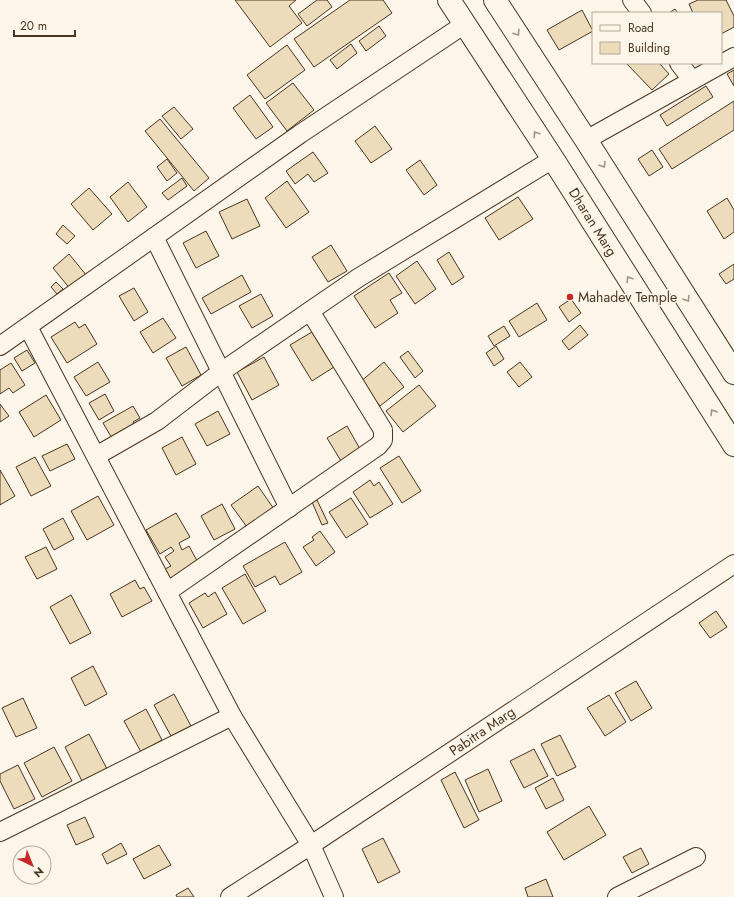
<svg xmlns="http://www.w3.org/2000/svg" width="734" height="897" font-family="Jost,sans-serif">
<style>
.building{fill:#ecdcbc;stroke:#4a3520}
.lines{fill:none;stroke-linecap:round;stroke-linejoin:round}
.street-casing{stroke:#4a3520;stroke-width:20}
.primary-casing{stroke:#4a3520;stroke-width:24}
.street{stroke:#fbf6e9;stroke-width:18}
.primary{stroke:#fbf6e9;stroke-width:22}
.oneway{stroke:#a29684}
.poi-dot{fill:#c62828;stroke:#fbf6e9;stroke-width:1.5}
.labels{text-anchor:middle;stroke-width:3;stroke-linejoin:round;paint-order:stroke}
.street-label{font-size:14px;fill:#4a3520;stroke:#fbf6e9}
.poi-label{font-size:14px;fill:#4a3520;stroke:#fbf6e9;text-anchor:start}
</style>
<rect width="100%" height="100%" fill="#fbf6e9"/>
<g class="building">
<polygon points="235,0 296,0 289,6 302,23 270,47"/>
<polygon points="317,0 327,0 332,7 307,26 298,14"/>
<polygon points="350,0 383,0 392,13 314,67 294,39"/>
<polygon points="698,0 726,0 734,16 734,27 721,34 721,13 693,13 689,4"/>
<polygon points="675,9 678,13 669,13"/>
<polygon points="582,10 593,31 559,50 547,30"/>
<polygon points="379,26 386,36 366,51 359,41"/>
<polygon points="351,44 357,53 337,69 330,60"/>
<polygon points="287,45 305,70 265,99 247,75"/>
<polygon points="626,63 659,63 669,74 652,90"/>
<polygon points="734,70 734,86 727,74"/>
<polygon points="293,83 314,110 287,131 266,103"/>
<polygon points="706,86 713,97 667,126 660,115"/>
<polygon points="250,95 273,127 256,139 233,108"/>
<polygon points="734,101 734,130 672,169 659,149"/>
<polygon points="174,107 193,129 181,139 162,116"/>
<polygon points="160,119 209,178 194,191 145,131"/>
<polygon points="375,126 392,149 371,163 355,141"/>
<polygon points="652,150 663,167 649,176 638,159"/>
<polygon points="313,152 328,173 314,182 308,174 295,184 286,171"/>
<polygon points="167,159 177,173 167,181 157,167"/>
<polygon points="420,160 437,185 424,195 406,170"/>
<polygon points="182,178 187,186 168,200 162,193"/>
<polygon points="287,181 309,212 286,228 265,198"/>
<polygon points="128,182 147,207 128,222 110,197"/>
<polygon points="89,188 112,214 93,230 71,204"/>
<polygon points="518,197 533,219 499,240 485,218"/>
<polygon points="727,198 734,210 734,232 724,239 707,211"/>
<polygon points="247,199 260,226 232,239 219,212"/>
<polygon points="63,225 75,236 67,244 56,234"/>
<polygon points="206,231 219,256 196,268 183,243"/>
<polygon points="331,245 347,271 328,282 312,257"/>
<polygon points="449,252 464,277 452,285 437,260"/>
<polygon points="69,254 87,276 71,290 53,268"/>
<polygon points="417,261 436,289 415,304 396,276"/>
<polygon points="734,264 734,279 726,284 719,274"/>
<polygon points="389,273 402,293 390,300 398,313 375,328 354,296"/>
<polygon points="242,275 251,292 211,314 202,298"/>
<polygon points="56,282 63,289 57,294 51,287"/>
<polygon points="134,288 148,312 134,321 119,296"/>
<polygon points="261,294 273,316 252,328 239,306"/>
<polygon points="571,299 581,313 569,322 559,307"/>
<polygon points="537,303 547,320 519,337 509,321"/>
<polygon points="163,318 176,338 153,353 140,332"/>
<polygon points="75,322 79,328 85,324 97,344 67,363 51,337"/>
<polygon points="580,325 588,335 569,350 562,341"/>
<polygon points="504,326 510,336 494,346 488,336"/>
<polygon points="312,332 334,367 312,381 290,345"/>
<polygon points="496,346 504,359 494,366 486,353"/>
<polygon points="186,347 201,375 182,386 166,358"/>
<polygon points="27,350 35,363 22,371 14,358"/>
<polygon points="408,351 423,371 415,378 400,357"/>
<polygon points="264,357 279,385 252,400 237,372"/>
<polygon points="98,362 110,382 86,396 74,377"/>
<polygon points="384,362 404,387 380,406 360,382"/>
<polygon points="520,362 532,377 519,387 507,372"/>
<polygon points="11,363 25,385 13,393 9,388 0,394 0,370"/>
<polygon points="419,385 436,406 403,432 386,411"/>
<polygon points="105,394 114,411 99,420 89,403"/>
<polygon points="46,395 61,420 34,437 19,412"/>
<polygon points="0,404 9,416 0,422"/>
<polygon points="133,406 140,418 133,422 136,427 113,440 103,423"/>
<polygon points="218,411 230,434 207,446 195,424"/>
<polygon points="347,426 360,449 341,461 327,438"/>
<polygon points="182,437 196,464 176,475 162,448"/>
<polygon points="67,444 75,459 50,471 42,456"/>
<polygon points="399,456 421,491 402,503 380,468"/>
<polygon points="35,457 51,486 31,496 16,467"/>
<polygon points="0,470 15,496 0,505"/>
<polygon points="370,480 374,486 379,482 393,504 370,518 353,492"/>
<polygon points="258,486 274,509 247,527 231,505"/>
<polygon points="98,496 114,525 87,540 71,511"/>
<polygon points="351,498 368,524 346,538 329,512"/>
<polygon points="317,500 328,523 322,525 312,502"/>
<polygon points="222,504 235,529 214,540 201,516"/>
<polygon points="176,513 190,537 179,543 182,550 189,546 201,568 171,581 165,569 171,566 165,557 174,551 171,547 160,554 146,530"/>
<polygon points="63,518 74,539 54,550 43,529"/>
<polygon points="320,531 335,552 316,566 303,547 314,540 312,537"/>
<polygon points="285,542 302,572 280,585 275,576 255,587 243,566"/>
<polygon points="46,547 57,569 37,579 25,557"/>
<polygon points="245,574 266,611 243,624 222,588"/>
<polygon points="135,580 140,589 144,587 152,601 122,617 110,594"/>
<polygon points="215,592 227,614 203,628 189,603 205,593 208,597"/>
<polygon points="71,595 91,633 70,644 50,607"/>
<polygon points="716,611 727,627 710,638 699,623"/>
<polygon points="93,666 107,694 85,706 71,678"/>
<polygon points="636,681 652,708 631,721 615,693"/>
<polygon points="174,694 191,726 171,736 154,705"/>
<polygon points="609,695 626,722 605,736 587,708"/>
<polygon points="23,698 37,728 16,737 2,708"/>
<polygon points="146,709 162,740 141,752 124,721"/>
<polygon points="89,734 107,769 82,781 65,747"/>
<polygon points="560,735 576,767 557,776 541,744"/>
<polygon points="54,747 72,781 42,797 24,763"/>
<polygon points="534,749 548,776 524,788 510,761"/>
<polygon points="18,765 35,799 14,809 0,781 0,774"/>
<polygon points="488,769 502,801 479,812 465,780"/>
<polygon points="455,772 479,820 464,828 441,780"/>
<polygon points="553,778 564,800 546,809 535,788"/>
<polygon points="589,806 606,835 564,860 547,832"/>
<polygon points="85,817 94,837 76,845 67,825"/>
<polygon points="383,838 400,872 378,883 362,849"/>
<polygon points="121,843 127,854 107,864 102,854"/>
<polygon points="159,845 171,865 144,879 133,859"/>
<polygon points="641,848 649,864 632,873 623,857"/>
<polygon points="546,879 553,897 528,897 525,888"/>
<polygon points="188,888 194,897 177,897 176,895"/>
</g>
<g class="lines">
<defs>
<g id="street">
<polyline points="632,0 642,13"/>
<polyline points="679,63 692,80"/>
<polyline points="586,140 734,57"/>
<polyline points="154,237 289,508"/>
<polyline points="28,327 232,716 311,845 334,897"/>
<polyline points="0,346 300,134 465,24"/>
<polyline points="96,456 157,421 221,372 358,278 553,159"/>
<polyline points="167,592 378,446 383,440 383,430 310,311"/>
<polyline points="0,832 232,716"/>
<polyline points="230,897 311,845 734,564"/>
<polyline points="617,897 696,857"/>
</g>
<g id="primary">
<polyline points="449,0 553,159 734,445"/>
<polyline points="495,0 586,140 734,373"/>
</g>
</defs>
<use href="#street" class="street-casing"/>
<use href="#primary" class="primary-casing"/>
<use href="#street" class="street"/>
<use href="#primary" class="primary"/>
</g>
<defs><path id="oneway-chevron" d="M-2-3.5L2.5 0L-2 3.5" fill="none" stroke-width="1.6" stroke-linecap="round" stroke-linejoin="round"/></defs>
<g class="oneway">
<use href="#oneway-chevron" transform="translate(517 33) rotate(57)"/>
<use href="#oneway-chevron" transform="translate(536 134) rotate(-123)"/>
<use href="#oneway-chevron" transform="translate(603 165) rotate(58)"/>
<use href="#oneway-chevron" transform="translate(629 279) rotate(-122)"/>
<use href="#oneway-chevron" transform="translate(687 299) rotate(58)"/>
<use href="#oneway-chevron" transform="translate(713 412) rotate(-122)"/>
</g>
<circle class="poi-dot" cx="570" cy="297" r="4"/>
<g class="labels">
<g class="street-label">
<text transform="translate(593 222) rotate(58)" y="5">Dharan Marg</text>
<text transform="translate(482 731) rotate(-34)" y="5">Pabitra Marg</text>
</g>
<g class="poi-label">
<text x="578" y="302">Mahadev Temple</text>
</g>
</g>
<rect x="592" y="12" width="130" height="52" fill="#fbf6e9" stroke="#b4a999"/>
<rect x="600" y="25" width="20" height="6" fill="#fbf6e9" stroke="#b4a999"/>
<text x="628" y="32" font-size="12" fill="#4a3520">Road</text>
<rect x="600" y="42" width="20" height="12" fill="#ecdcbc" stroke="#b4a999"/>
<text x="628" y="52" font-size="12" fill="#4a3520">Building</text>
<g transform="translate(32 865) rotate(137)"><circle r="19" fill="#fbf6e9" stroke="#b4a999"/>
<path d="M0-3L7 15L0 10L-7 15Z" fill="#c62828"/>
<text y="-6" font-size="11" font-weight="bold" text-anchor="middle" fill="#4a3520">N</text>
</g>
<path d="M14 30v6h61v-6" fill="none" stroke="#4a3520" stroke-width="2"/>
<text x="20" y="30" font-size="12" fill="#4a3520" stroke="#fbf6e9" stroke-width="3" paint-order="stroke">20 m</text>
</svg>
